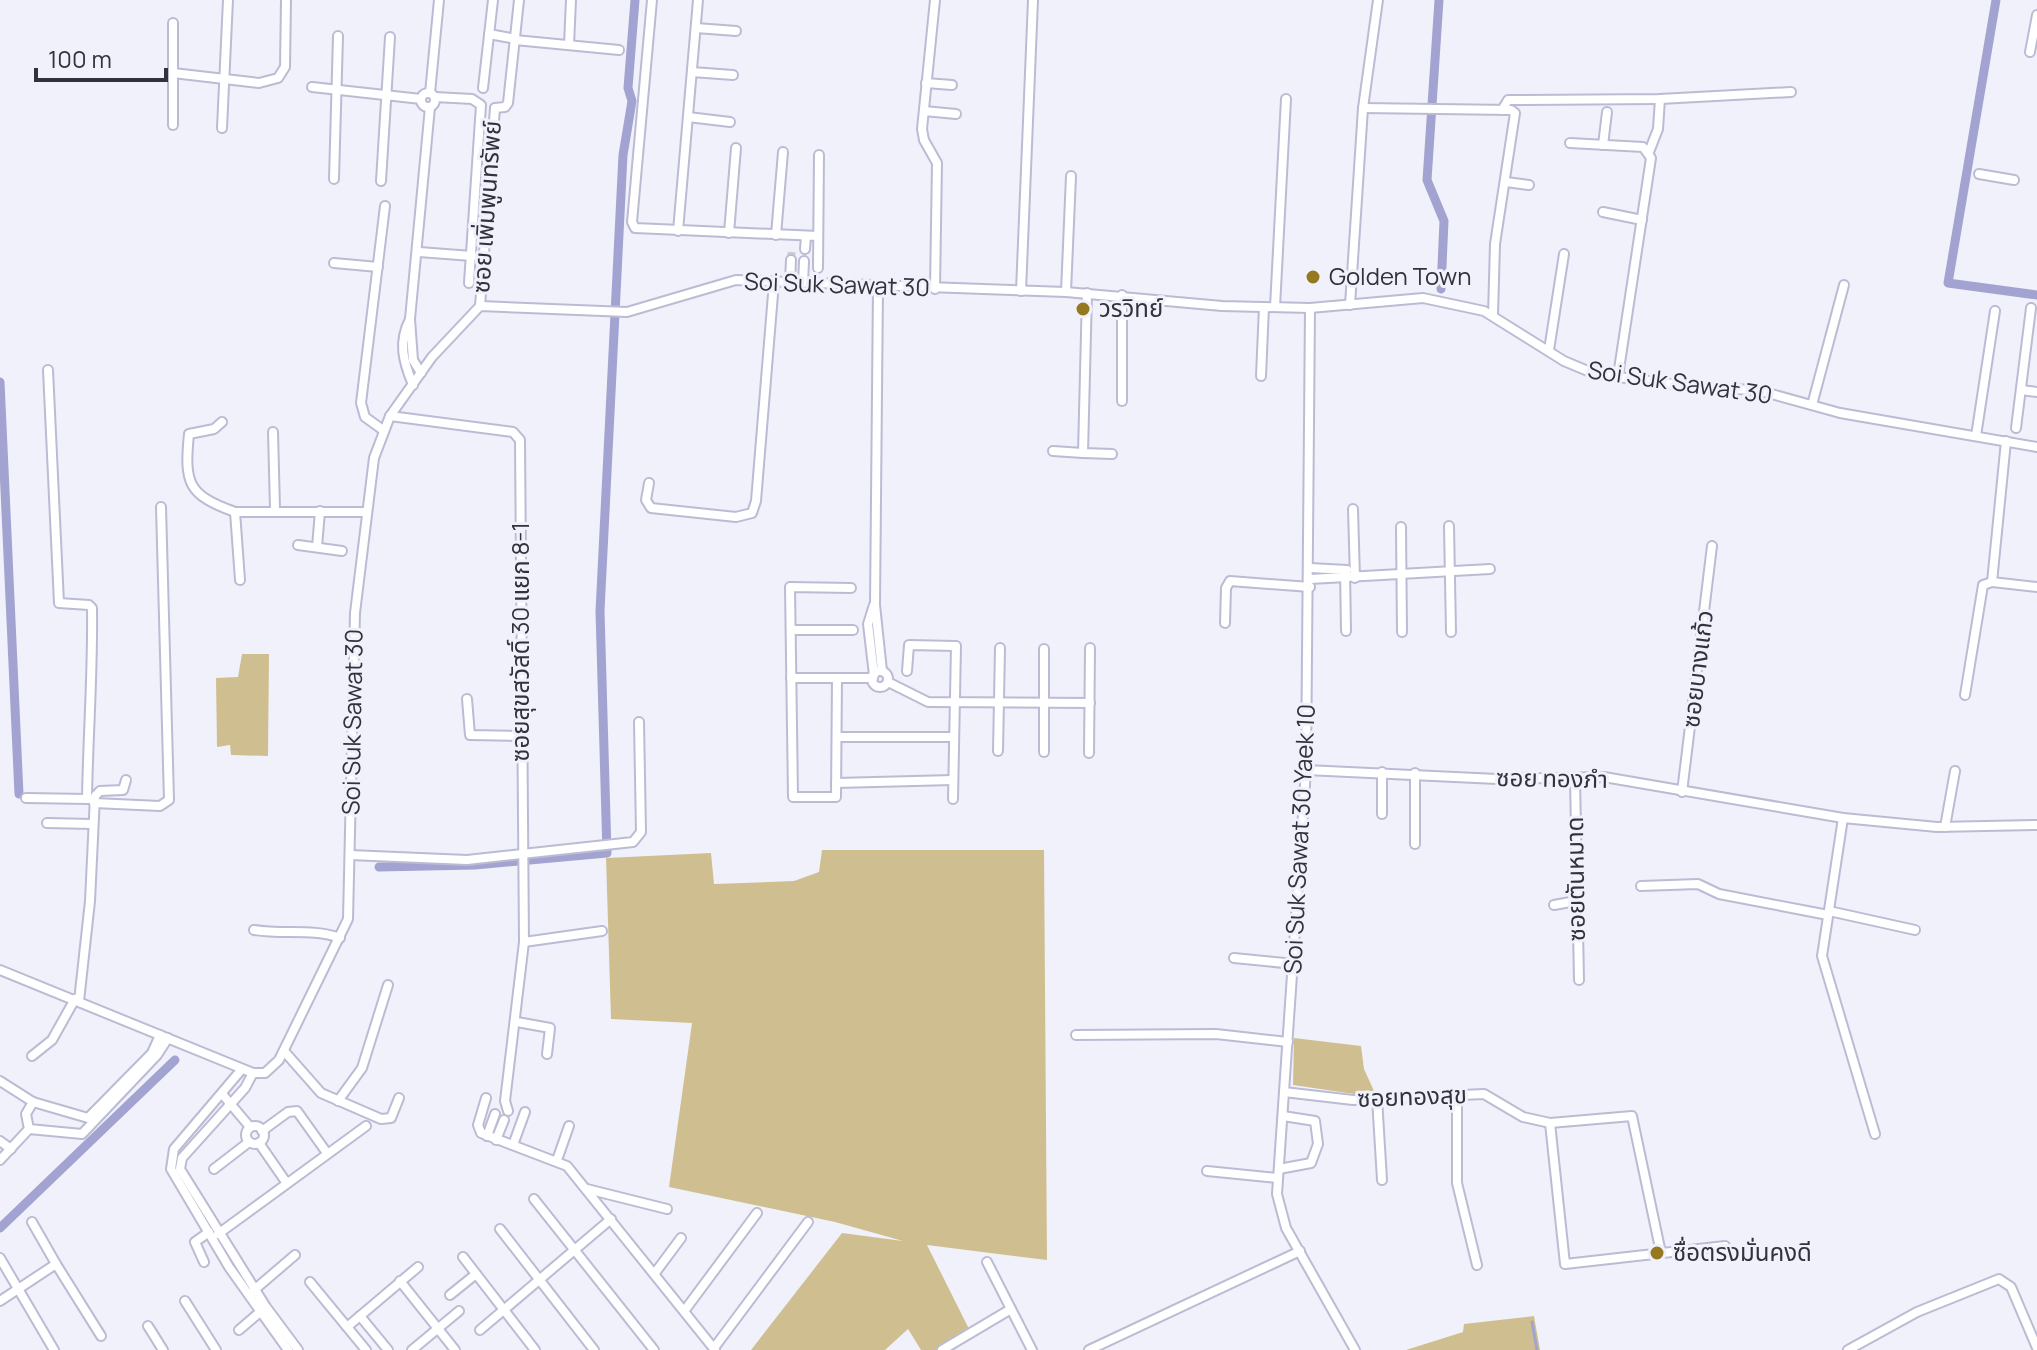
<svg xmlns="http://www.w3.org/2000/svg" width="2037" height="1350" font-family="Manrope,'Noto Sans Thai',sans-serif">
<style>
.green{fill:#cfbf90}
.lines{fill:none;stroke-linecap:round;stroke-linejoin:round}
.stream{stroke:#a3a3d1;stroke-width:3}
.canal{stroke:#a3a3d1;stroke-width:9}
.street-tunnel{stroke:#cbcbd6;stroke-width:8;stroke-dasharray:8 4;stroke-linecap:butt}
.street-casing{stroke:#bbbbd4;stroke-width:12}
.street{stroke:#fff;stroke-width:8}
.poi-dot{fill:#947921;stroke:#f1f1fc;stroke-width:3}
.labels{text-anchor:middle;stroke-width:6;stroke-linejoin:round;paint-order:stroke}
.street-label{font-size:24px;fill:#32323c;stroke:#f1f1fc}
.poi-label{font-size:24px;fill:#32323c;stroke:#f1f1fc;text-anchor:start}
</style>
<rect width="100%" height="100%" fill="#f1f1fc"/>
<g class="green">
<polygon points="242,654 269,654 268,756 231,755 230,745 217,747 216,678 238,677"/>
<polygon points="822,850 1044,850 1047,1260 927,1245 970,1331 938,1350 921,1350 908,1329 885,1350 751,1350 842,1233 903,1241 835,1222 669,1187 692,1023 611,1019 606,858 711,853 714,884 794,881 819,872"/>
<polygon points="1294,1038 1361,1046 1364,1069 1374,1091 1361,1095 1293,1085"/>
<polygon points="1534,1316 1540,1350 1406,1350 1463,1332 1464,1324"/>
</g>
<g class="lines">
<polyline class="stream" points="1532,1322 1537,1350"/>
<g class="canal">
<polyline points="1439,0 1427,180 1444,221 1441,289"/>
<polyline points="1996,0 1948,283 2037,295"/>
<polyline points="0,382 19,794"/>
<polyline points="379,867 475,865 607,853 600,611 623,155 632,101 628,88 635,0"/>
<polyline points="0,1228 175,1060"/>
</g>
<polyline class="street-tunnel" points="791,260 792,248"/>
<defs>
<g id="street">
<polyline points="652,0 632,222 635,228 818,236"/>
<polyline points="173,23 173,125"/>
<polyline points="696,28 736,31"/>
<polyline points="489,34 511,38"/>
<polyline points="515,40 619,50"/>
<polyline points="569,45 571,0"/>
<polyline points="2030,52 2037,15"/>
<polyline points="692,72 733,75"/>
<polyline points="173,73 259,83 278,78 285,67 286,0"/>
<polyline points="926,83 952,85"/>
<polyline points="312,87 421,99"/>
<polyline points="483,88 493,0"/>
<circle cx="428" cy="100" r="7"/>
<polyline points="430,93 439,0"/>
<polyline points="435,97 472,99 481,105 469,283"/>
<polyline points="1363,108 1511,110 1515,113 1495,244 1493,315"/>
<polyline points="1502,110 1508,100 1660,99 1791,92"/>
<polyline points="924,111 956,114"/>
<polyline points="688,117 730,122"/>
<polyline points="222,128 228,0"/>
<polyline points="1570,143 1643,147 1651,158 1618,376"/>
<polyline points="1603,145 1607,112"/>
<polyline points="1649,152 1658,129 1660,99"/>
<polyline points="1979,174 2014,180"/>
<polyline points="334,179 338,36"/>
<polyline points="381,181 390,37"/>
<polyline points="1506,182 1529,185"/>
<polyline points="1603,212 1642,220"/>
<polyline points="678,231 698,0"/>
<polyline points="729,233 736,148"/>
<polyline points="776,235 783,152"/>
<polyline points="805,249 806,236"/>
<polyline points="419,252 472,256"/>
<polyline points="334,263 378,267"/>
<polyline points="818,268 819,155"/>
<polyline points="790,283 791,260"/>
<polyline points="803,283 804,261"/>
<polyline points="878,287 875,605 882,671"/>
<polyline points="935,289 937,163 924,140 922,129 935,0"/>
<polyline points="1021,291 1033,0"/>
<polyline points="1066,292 1071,176"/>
<polyline points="1087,293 1083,453 1112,454"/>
<polyline points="1350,305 1363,108 1378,0"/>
<polyline points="480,306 495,108 505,107 508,103 519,0"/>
<polyline points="1275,307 1286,99"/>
<polyline points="1310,308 1306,770 1277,1194 1286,1228 1355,1350"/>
<polyline points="410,319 430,107"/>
<polyline points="1549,350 1564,254"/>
<path d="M48 370 59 603 89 605 92 608C93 673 88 734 87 799"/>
<polyline points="1261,376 1264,307"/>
<path d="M413 385C403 361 398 342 410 319L413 360 421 373"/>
<polyline points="2021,390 2037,392"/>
<polyline points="1122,401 1122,295"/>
<polyline points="1812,405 1844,285"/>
<polyline points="390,416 513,432 520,440 524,942 505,1101 508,1111"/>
<path d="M222 422 214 429 189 434C184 484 188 495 235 512"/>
<polyline points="2016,428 2031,308"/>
<polyline points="383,430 365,417 361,403 385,206"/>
<polyline points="273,432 275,509"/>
<polyline points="1976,436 1995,311"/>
<polyline points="2006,441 1992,582 2037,587"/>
<polyline points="1053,451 1083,453"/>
<polyline points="649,483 646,500 651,508 736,517 752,513 756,501 774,282"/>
<polyline points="1353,509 1355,578"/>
<polyline points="1449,526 1451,632"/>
<polyline points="1401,527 1402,632"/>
<polyline points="298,545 342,551"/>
<polyline points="317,547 320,511"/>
<polyline points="1310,568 1347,570"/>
<polyline points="1345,570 1346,631"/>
<polyline points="1310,579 1490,569"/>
<polyline points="240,580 235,512 365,512"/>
<polyline points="1225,623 1226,588 1230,581 1310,587"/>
<polyline points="791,630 853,630"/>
<polyline points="907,671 909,645 956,646 953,799"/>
<circle cx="880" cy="679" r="8"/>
<polyline points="874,675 868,624 874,605"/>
<polyline points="791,678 873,678"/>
<polyline points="837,678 836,797 793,797 790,587 851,588"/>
<polyline points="888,682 928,702 1090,703"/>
<polyline points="1965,695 1983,585 1992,582"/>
<polyline points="467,699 470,735 521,736"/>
<polyline points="837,737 954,737"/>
<polyline points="998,751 1000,648"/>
<polyline points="1044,752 1044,649"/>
<polyline points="1089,753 1090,648"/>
<polyline points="1306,770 1497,779 1604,777 1843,818 1937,827 2037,825"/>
<polyline points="1415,773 1415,844"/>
<polyline points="1575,779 1579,980"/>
<polyline points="836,783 953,780"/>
<polyline points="1682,792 1712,546"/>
<polyline points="26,798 89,799"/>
<polyline points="94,803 160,806 169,800 161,507"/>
<polyline points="1382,814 1382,772"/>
<polyline points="1843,818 1822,956 1875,1134"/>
<polyline points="47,823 92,824"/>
<polyline points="1945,827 1955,771"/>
<polyline points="350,855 467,860 633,842 641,832 639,722"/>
<polyline points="1641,886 1698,884 1719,894 1828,915"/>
<polyline points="1554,905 1576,901"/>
<polyline points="1829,911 1915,930"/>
<path d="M254 930C284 935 312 928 340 938"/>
<polyline points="524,942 602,931"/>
<polyline points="1234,958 1294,964"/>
<polyline points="0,970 253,1073 265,1073 279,1060 348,919 355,613 374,458 390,416 432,357 480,306 627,312 736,280 1066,292 1222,306 1310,308 1423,298 1484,311 1564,361 1595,374 1703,388 1757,390 1840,413 2037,447"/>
<polyline points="79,1001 90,901 95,796 100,791 123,790 126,780"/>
<polyline points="517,1022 550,1028 547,1054"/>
<polyline points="1076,1035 1216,1034 1288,1042"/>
<polyline points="284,1051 321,1093 381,1119 391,1118 399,1098"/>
<polyline points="32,1056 52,1040 75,999"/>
<polyline points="242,1069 174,1149 171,1169 229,1267 288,1350"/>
<polyline points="253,1073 245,1088 182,1158 180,1169 266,1307 298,1350"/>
<polyline points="0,1081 33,1102 88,1118 152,1053 160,1035"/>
<polyline points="1284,1092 1353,1100 1484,1094 1523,1117 1550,1123 1632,1116 1661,1253"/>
<polyline points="1457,1094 1457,1183 1477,1265"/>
<polyline points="223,1095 250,1127"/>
<polyline points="486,1098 478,1125 481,1133 567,1166 715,1350"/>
<polyline points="1377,1098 1382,1180"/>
<polyline points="338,1101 362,1068 388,985"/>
<polyline points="1550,1123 1565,1264 1725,1246"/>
<circle cx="255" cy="1135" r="9"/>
<polyline points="29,1129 26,1114 33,1102"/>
<polyline points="262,1131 288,1112 297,1111 327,1153"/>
<polyline points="487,1136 495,1114"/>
<polyline points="496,1140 504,1120"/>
<polyline points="0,1141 11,1149"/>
<polyline points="259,1143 286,1182"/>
<polyline points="513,1145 525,1112"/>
<polyline points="0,1160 29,1129 82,1134 157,1055 168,1038"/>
<polyline points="557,1160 569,1126"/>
<polyline points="214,1169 249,1142"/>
<polyline points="1279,1169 1311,1163 1318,1144 1315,1121 1283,1116"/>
<polyline points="1207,1171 1278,1178"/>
<polyline points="587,1189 667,1209"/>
<polyline points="534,1199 654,1350"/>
<polyline points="500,1229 594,1350"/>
<polyline points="218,1234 366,1126"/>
<polyline points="463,1257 535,1350"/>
<polyline points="0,1258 54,1350"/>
<polyline points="204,1262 195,1242 209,1232"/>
<polyline points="987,1262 1011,1309"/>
<polyline points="56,1264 101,1336"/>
<polyline points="655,1273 681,1238"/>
<polyline points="400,1281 455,1350"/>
<polyline points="310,1282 366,1350"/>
<polyline points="253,1291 295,1255"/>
<polyline points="450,1295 476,1274"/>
<polyline points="0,1301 56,1264 32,1222"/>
<polyline points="185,1301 216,1350"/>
<polyline points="685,1310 757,1213"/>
<polyline points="360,1316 388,1350"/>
<polyline points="148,1326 163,1350"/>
<polyline points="347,1327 418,1267"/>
<polyline points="239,1330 260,1312"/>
<polyline points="480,1330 611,1219"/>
<polyline points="714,1348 808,1222"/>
<polyline points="412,1350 459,1311"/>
<polyline points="942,1350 1011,1309 1032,1350"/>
<polyline points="1089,1350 1300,1251"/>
<polyline points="1848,1350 1917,1312 1999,1279 2011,1287 2037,1348"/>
</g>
</defs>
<use href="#street" class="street-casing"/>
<use href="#street" class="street"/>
</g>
<g class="poi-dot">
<circle cx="1313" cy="277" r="8"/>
<circle cx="1083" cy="309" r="8"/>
<circle cx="1657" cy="1253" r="8"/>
</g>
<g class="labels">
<g class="street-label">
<text transform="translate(487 207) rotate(-86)" y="8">ซอย เพิ่มพูนทรัพย์</text>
<text transform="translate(837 285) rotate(2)" y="8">Soi Suk Sawat 30</text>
<text transform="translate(1680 383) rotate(8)" y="8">Soi Suk Sawat 30</text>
<text transform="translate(521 642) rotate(-90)" y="8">ซอยสุขสวัสดิ์ 30 แยก 8-1</text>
<text transform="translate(1698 669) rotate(-83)" y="8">ซอยบางแก้ว</text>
<text transform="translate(353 722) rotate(-89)" y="8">Soi Suk Sawat 30</text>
<text transform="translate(1552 779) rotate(1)" y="8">ซอย ทองภํา</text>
<text transform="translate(1300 839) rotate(-87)" y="8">Soi Suk Sawat 30 Yaek 10</text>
<text transform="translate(1576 879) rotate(-91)" y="8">ซอยตันหมาด</text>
<text transform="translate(1412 1097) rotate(-2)" y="8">ซอยทองสุข</text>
</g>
<g class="poi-label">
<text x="1329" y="285">Golden Town</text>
<text x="1099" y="317">วรวิทย์</text>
<text x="1673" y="1261">ซื่อตรงมั่นคงดี</text>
</g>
</g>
<path d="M36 68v12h130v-12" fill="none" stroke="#32323c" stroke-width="4"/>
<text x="48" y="68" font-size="24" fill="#32323c" stroke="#f1f1fc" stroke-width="6" paint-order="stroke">100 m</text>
</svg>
